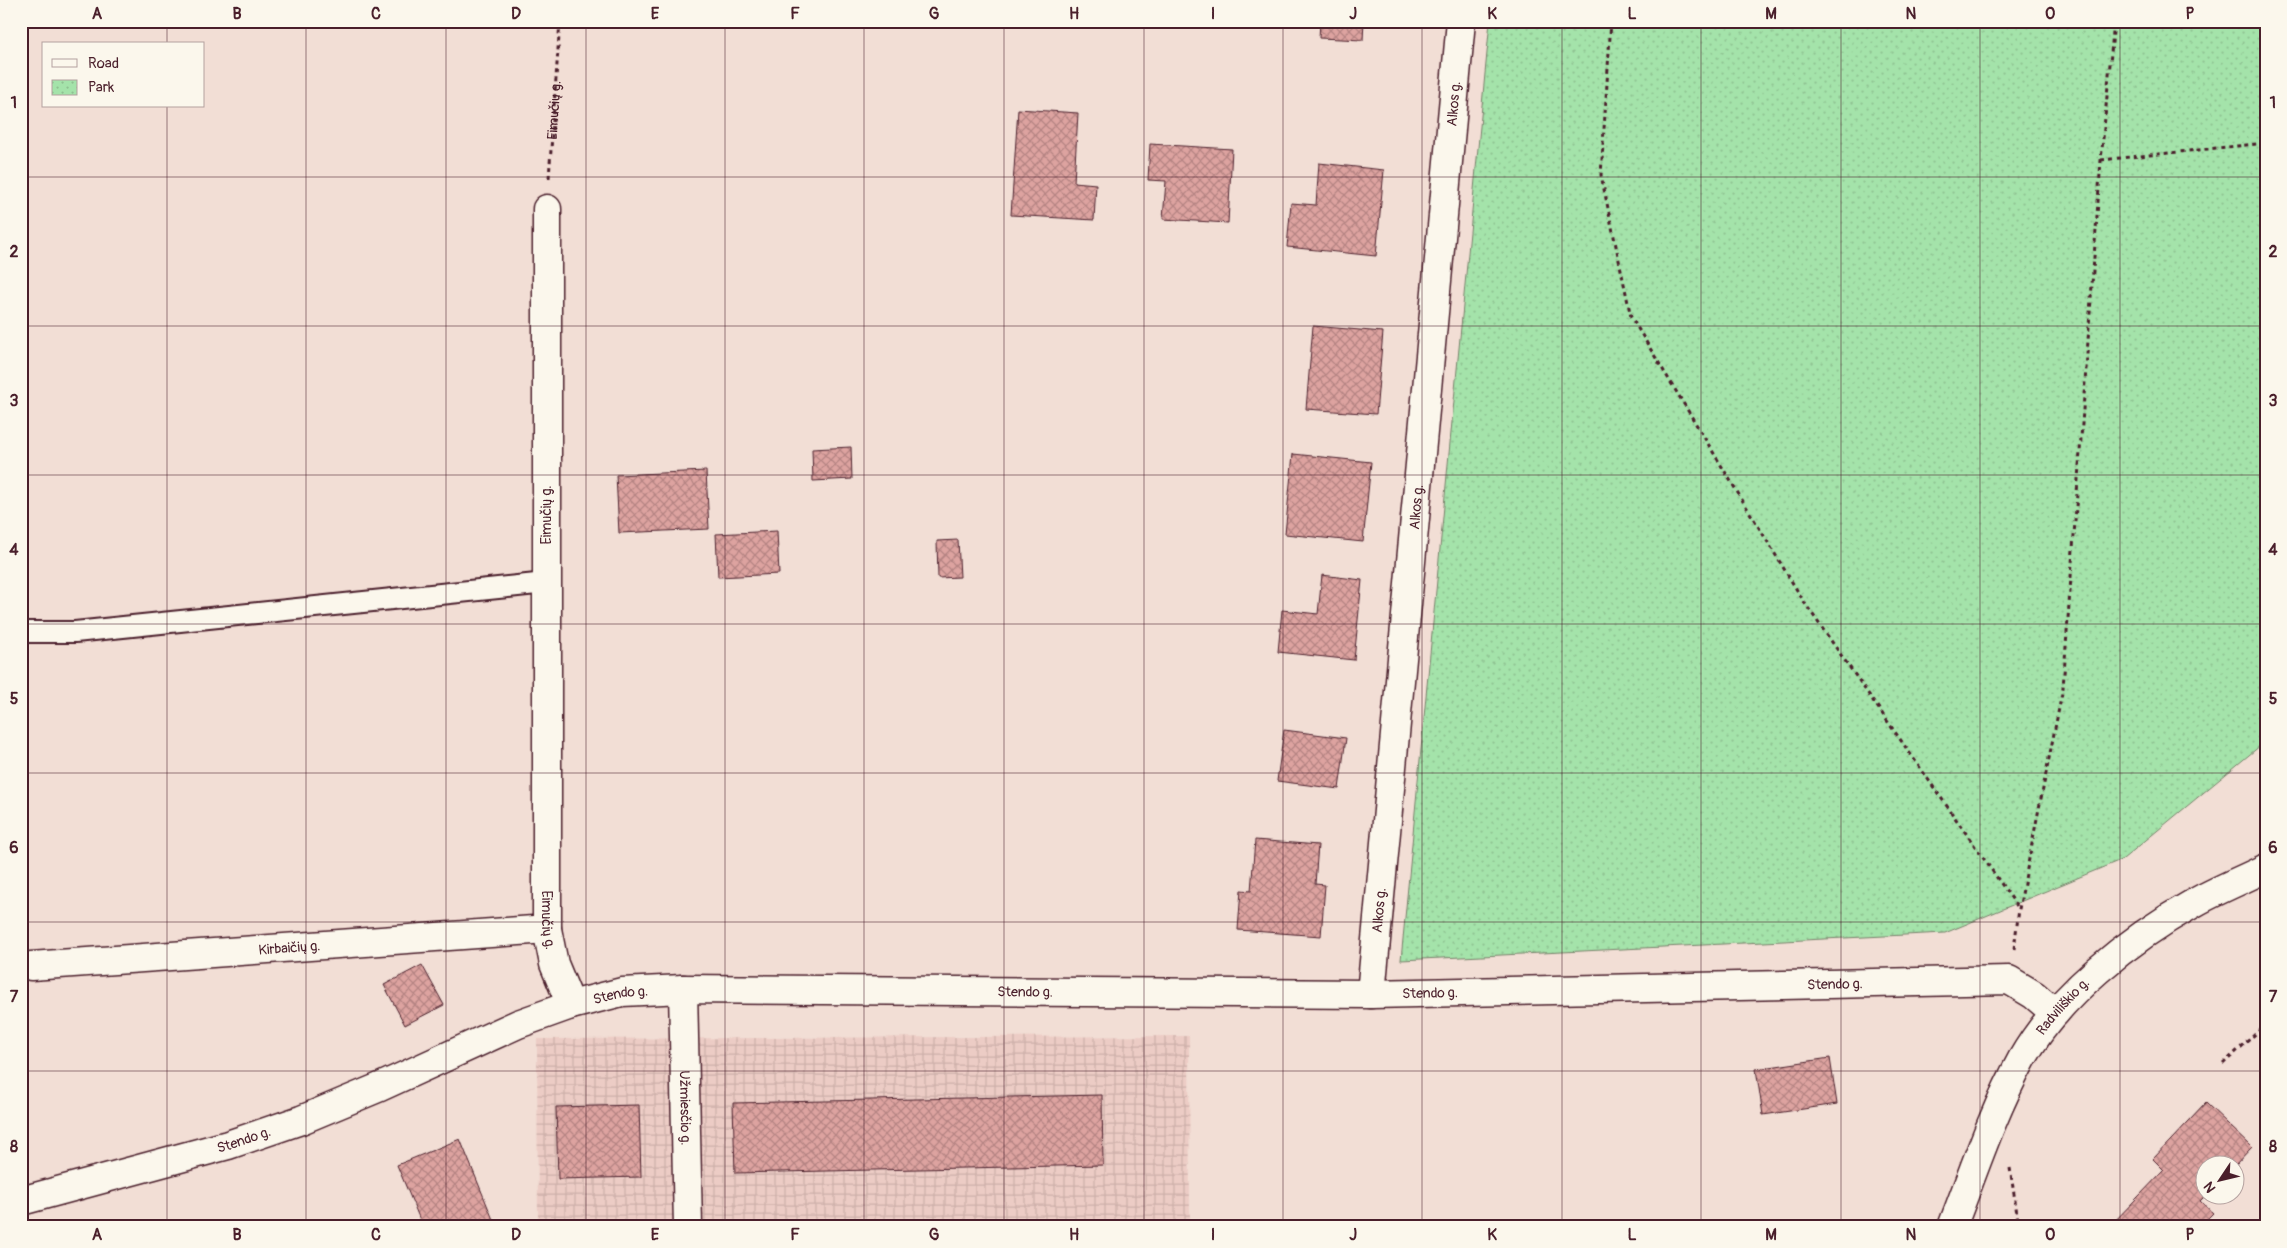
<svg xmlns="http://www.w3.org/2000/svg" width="2287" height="1248" font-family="Pangolin,sans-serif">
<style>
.industrial{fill:url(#industrial-grid)}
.park{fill:url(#park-dots);stroke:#77816a}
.building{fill:url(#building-cross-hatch);stroke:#4a1f2b}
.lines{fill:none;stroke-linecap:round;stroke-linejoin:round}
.lane-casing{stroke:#4a1f2b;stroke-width:24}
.street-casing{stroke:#4a1f2b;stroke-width:31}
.path{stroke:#4a1f2b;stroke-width:3;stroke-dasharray:4 4;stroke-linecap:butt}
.lane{stroke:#fbf7ec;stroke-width:20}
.street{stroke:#fbf7ec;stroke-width:28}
.grid{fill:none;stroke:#4a1f2b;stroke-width:1;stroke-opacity:0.55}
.labels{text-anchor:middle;stroke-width:5;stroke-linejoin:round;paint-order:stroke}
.street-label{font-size:14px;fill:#4a1f2b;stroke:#fbf7ec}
.neatline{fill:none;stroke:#4a1f2b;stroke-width:2}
.grid-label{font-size:16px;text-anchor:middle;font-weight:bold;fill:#4a1f2b}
</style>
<defs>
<pattern id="industrial-grid" width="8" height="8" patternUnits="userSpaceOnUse" patternTransform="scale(1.25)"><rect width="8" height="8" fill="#ecccc5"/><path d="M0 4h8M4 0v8" fill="none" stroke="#ccafa9"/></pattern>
<pattern id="park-dots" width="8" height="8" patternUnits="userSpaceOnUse" patternTransform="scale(1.25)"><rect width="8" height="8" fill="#a4e3aa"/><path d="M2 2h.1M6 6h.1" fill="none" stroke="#8fc292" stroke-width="1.8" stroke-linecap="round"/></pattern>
<pattern id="building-cross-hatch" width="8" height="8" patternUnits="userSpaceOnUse" patternTransform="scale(1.25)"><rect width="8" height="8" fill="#dda3a0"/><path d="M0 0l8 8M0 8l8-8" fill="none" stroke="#b58483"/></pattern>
</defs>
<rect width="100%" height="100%" fill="#f2ded5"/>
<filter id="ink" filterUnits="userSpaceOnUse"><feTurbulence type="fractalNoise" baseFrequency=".02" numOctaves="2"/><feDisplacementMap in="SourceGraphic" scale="10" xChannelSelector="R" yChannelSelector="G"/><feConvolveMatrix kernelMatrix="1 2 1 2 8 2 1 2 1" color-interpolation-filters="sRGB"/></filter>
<g filter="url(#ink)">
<polygon class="industrial" points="1189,1036 1190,1227 538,1227 537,1039"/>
<polygon class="park" points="1490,21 2266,21 2266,741 2123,859 1945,933 1401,960"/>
<g class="building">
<polygon points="1320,21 1364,21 1363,40 1319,38"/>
<polygon points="1018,109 1078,113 1074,182 1096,184 1094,220 1011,215"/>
<polygon points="1150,144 1232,149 1228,223 1163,219 1166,181 1148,180"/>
<polygon points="1319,163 1384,170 1376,256 1287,247 1291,203 1316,205"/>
<polygon points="1313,326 1383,332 1376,414 1306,409"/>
<polygon points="851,447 852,479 813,481 812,449"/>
<polygon points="1293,454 1371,462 1363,542 1285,534"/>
<polygon points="706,471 709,529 619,533 616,475"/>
<polygon points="777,531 779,574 718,577 716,534"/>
<polygon points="958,540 960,577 938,578 937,541"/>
<polygon points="1322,575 1362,580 1354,660 1278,652 1282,610 1318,614"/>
<polygon points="1284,730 1346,738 1339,789 1277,781"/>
<polygon points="1255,840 1318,845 1315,884 1325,885 1321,936 1238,930 1241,890 1251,891"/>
<polygon points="422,965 444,1005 405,1025 384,985"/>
<polygon points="1830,1058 1837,1104 1763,1115 1756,1069"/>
<polygon points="1102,1095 1103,1165 735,1173 733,1103"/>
<polygon points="2206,1103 2252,1147 2234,1166 2204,1166 2205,1196 2200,1201 2213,1213 2199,1227 2113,1227 2111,1225 2164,1170 2153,1159"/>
<polygon points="639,1105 641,1177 558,1179 556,1107"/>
<polygon points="460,1139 494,1222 484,1227 423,1227 397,1165"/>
</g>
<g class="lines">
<defs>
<polyline id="lane" points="21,632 75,632 546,583"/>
<g id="street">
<path id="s2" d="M547 209V929L554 964 571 1005"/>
<path id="s3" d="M31 966 547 929"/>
<path id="s4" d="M683 989 688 1227"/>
<path id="s5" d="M1371 994 1461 21"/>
<path id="s6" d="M21 1201 228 1145 301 1120 380 1087 518 1024 571 1005 622 992 683 989 1371 994 2009 980 2034 995 2055 1013"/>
<path id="s7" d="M1952 1227C1974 1170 1993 1112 2022 1059 2059 994 2130 939 2194 903 2217 890 2242 880 2266 868"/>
</g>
</defs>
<use href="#lane" class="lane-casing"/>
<use href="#street" class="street-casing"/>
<g class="path">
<polyline points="1611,21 1601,175 1631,317 1806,605 2019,909"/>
<polyline points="2101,160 2266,143"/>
<path id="s1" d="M549 178 560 21"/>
<polyline points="2014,949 2019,909 2063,688 2101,160 2114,21"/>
<polyline points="2223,1064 2266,1024"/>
<polyline points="2010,1168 2019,1227"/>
</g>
<use href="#lane" class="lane"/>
<use href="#street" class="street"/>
</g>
</g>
<path class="grid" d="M167 21V44M306 21V1227M446 21V1227M586 21V1227M725 21V1227M864 21V1227M1004 21V1227M1144 21V1227M1283 21V1227M1422 21V1227M1562 21V1227M1701 21V1227M1841 21V1227M1980 21V1227M2120 21V1227M167 106V1227M21 177H2266M21 326H2266M21 475H2266M21 624H2266M21 773H2266M21 922H2266M21 1071H2266"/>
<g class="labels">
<g class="street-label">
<text dy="5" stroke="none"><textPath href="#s5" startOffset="894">Alkos g.</textPath></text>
<text dy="5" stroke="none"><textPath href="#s1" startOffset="68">Eimučių g.</textPath></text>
<text dy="5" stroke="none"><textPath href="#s5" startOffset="489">Alkos g.</textPath></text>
<text transform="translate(546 515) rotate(-90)" y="5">Eimučių g.</text>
<text dy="5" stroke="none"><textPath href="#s5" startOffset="84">Alkos g.</textPath></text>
<text dy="5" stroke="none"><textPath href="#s2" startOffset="711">Eimučių g.</textPath></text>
<text dy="5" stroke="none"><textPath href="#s3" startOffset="259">Kirbaičių g.</textPath></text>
<text dy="5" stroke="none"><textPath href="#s6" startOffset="1851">Stendo g.</textPath></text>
<text dy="5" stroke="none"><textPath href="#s6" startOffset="1041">Stendo g.</textPath></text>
<text dy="5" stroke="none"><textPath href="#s6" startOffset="1446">Stendo g.</textPath></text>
<text dy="5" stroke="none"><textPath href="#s6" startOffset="636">Stendo g.</textPath></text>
<text dy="5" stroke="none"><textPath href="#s7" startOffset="249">Radviliškio g.</textPath></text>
<text dy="5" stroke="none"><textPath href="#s4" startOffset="119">Užmiesčio g.</textPath></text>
<text dy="5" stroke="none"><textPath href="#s6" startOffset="231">Stendo g.</textPath></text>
</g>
</g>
<rect width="2287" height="1248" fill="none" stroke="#fbf7ec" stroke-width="55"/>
<rect x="42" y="42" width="162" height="65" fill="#fbf7ec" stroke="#b4a19f"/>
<rect x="52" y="59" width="25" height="8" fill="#fbf7ec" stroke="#b4a19f"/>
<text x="88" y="68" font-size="15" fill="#4a1f2b">Road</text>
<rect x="52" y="80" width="25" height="15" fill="url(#park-dots)" stroke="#b4a19f"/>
<text x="88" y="92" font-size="15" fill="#4a1f2b">Park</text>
<g transform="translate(2220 1180) rotate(235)"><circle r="24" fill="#fbf7ec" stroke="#b4a19f"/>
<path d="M0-4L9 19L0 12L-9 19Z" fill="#4a1f2b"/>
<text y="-8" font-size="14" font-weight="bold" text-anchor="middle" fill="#4a1f2b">N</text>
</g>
<rect x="28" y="28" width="2232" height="1192" class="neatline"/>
<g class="grid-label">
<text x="97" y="19">A</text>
<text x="237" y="19">B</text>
<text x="376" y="19">C</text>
<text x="516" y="19">D</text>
<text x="655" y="19">E</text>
<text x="795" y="19">F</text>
<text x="934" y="19">G</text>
<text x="1074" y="19">H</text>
<text x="1213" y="19">I</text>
<text x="1353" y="19">J</text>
<text x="1492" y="19">K</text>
<text x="1632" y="19">L</text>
<text x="1771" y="19">M</text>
<text x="1911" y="19">N</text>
<text x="2050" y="19">O</text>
<text x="2190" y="19">P</text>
<text x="14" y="108">1</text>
<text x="2273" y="108">1</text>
<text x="14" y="257">2</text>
<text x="2273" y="257">2</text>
<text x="14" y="406">3</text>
<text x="2273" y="406">3</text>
<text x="14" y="555">4</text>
<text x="2273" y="555">4</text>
<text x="14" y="704">5</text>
<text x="2273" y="704">5</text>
<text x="14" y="853">6</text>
<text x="2273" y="853">6</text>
<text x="14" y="1002">7</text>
<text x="2273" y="1002">7</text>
<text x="14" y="1152">8</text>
<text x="2273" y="1152">8</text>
<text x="97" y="1240">A</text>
<text x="237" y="1240">B</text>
<text x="376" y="1240">C</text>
<text x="516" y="1240">D</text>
<text x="655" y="1240">E</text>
<text x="795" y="1240">F</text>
<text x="934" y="1240">G</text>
<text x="1074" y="1240">H</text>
<text x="1213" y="1240">I</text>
<text x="1353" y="1240">J</text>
<text x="1492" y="1240">K</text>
<text x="1632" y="1240">L</text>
<text x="1771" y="1240">M</text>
<text x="1911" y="1240">N</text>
<text x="2050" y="1240">O</text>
<text x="2190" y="1240">P</text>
</g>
</svg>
